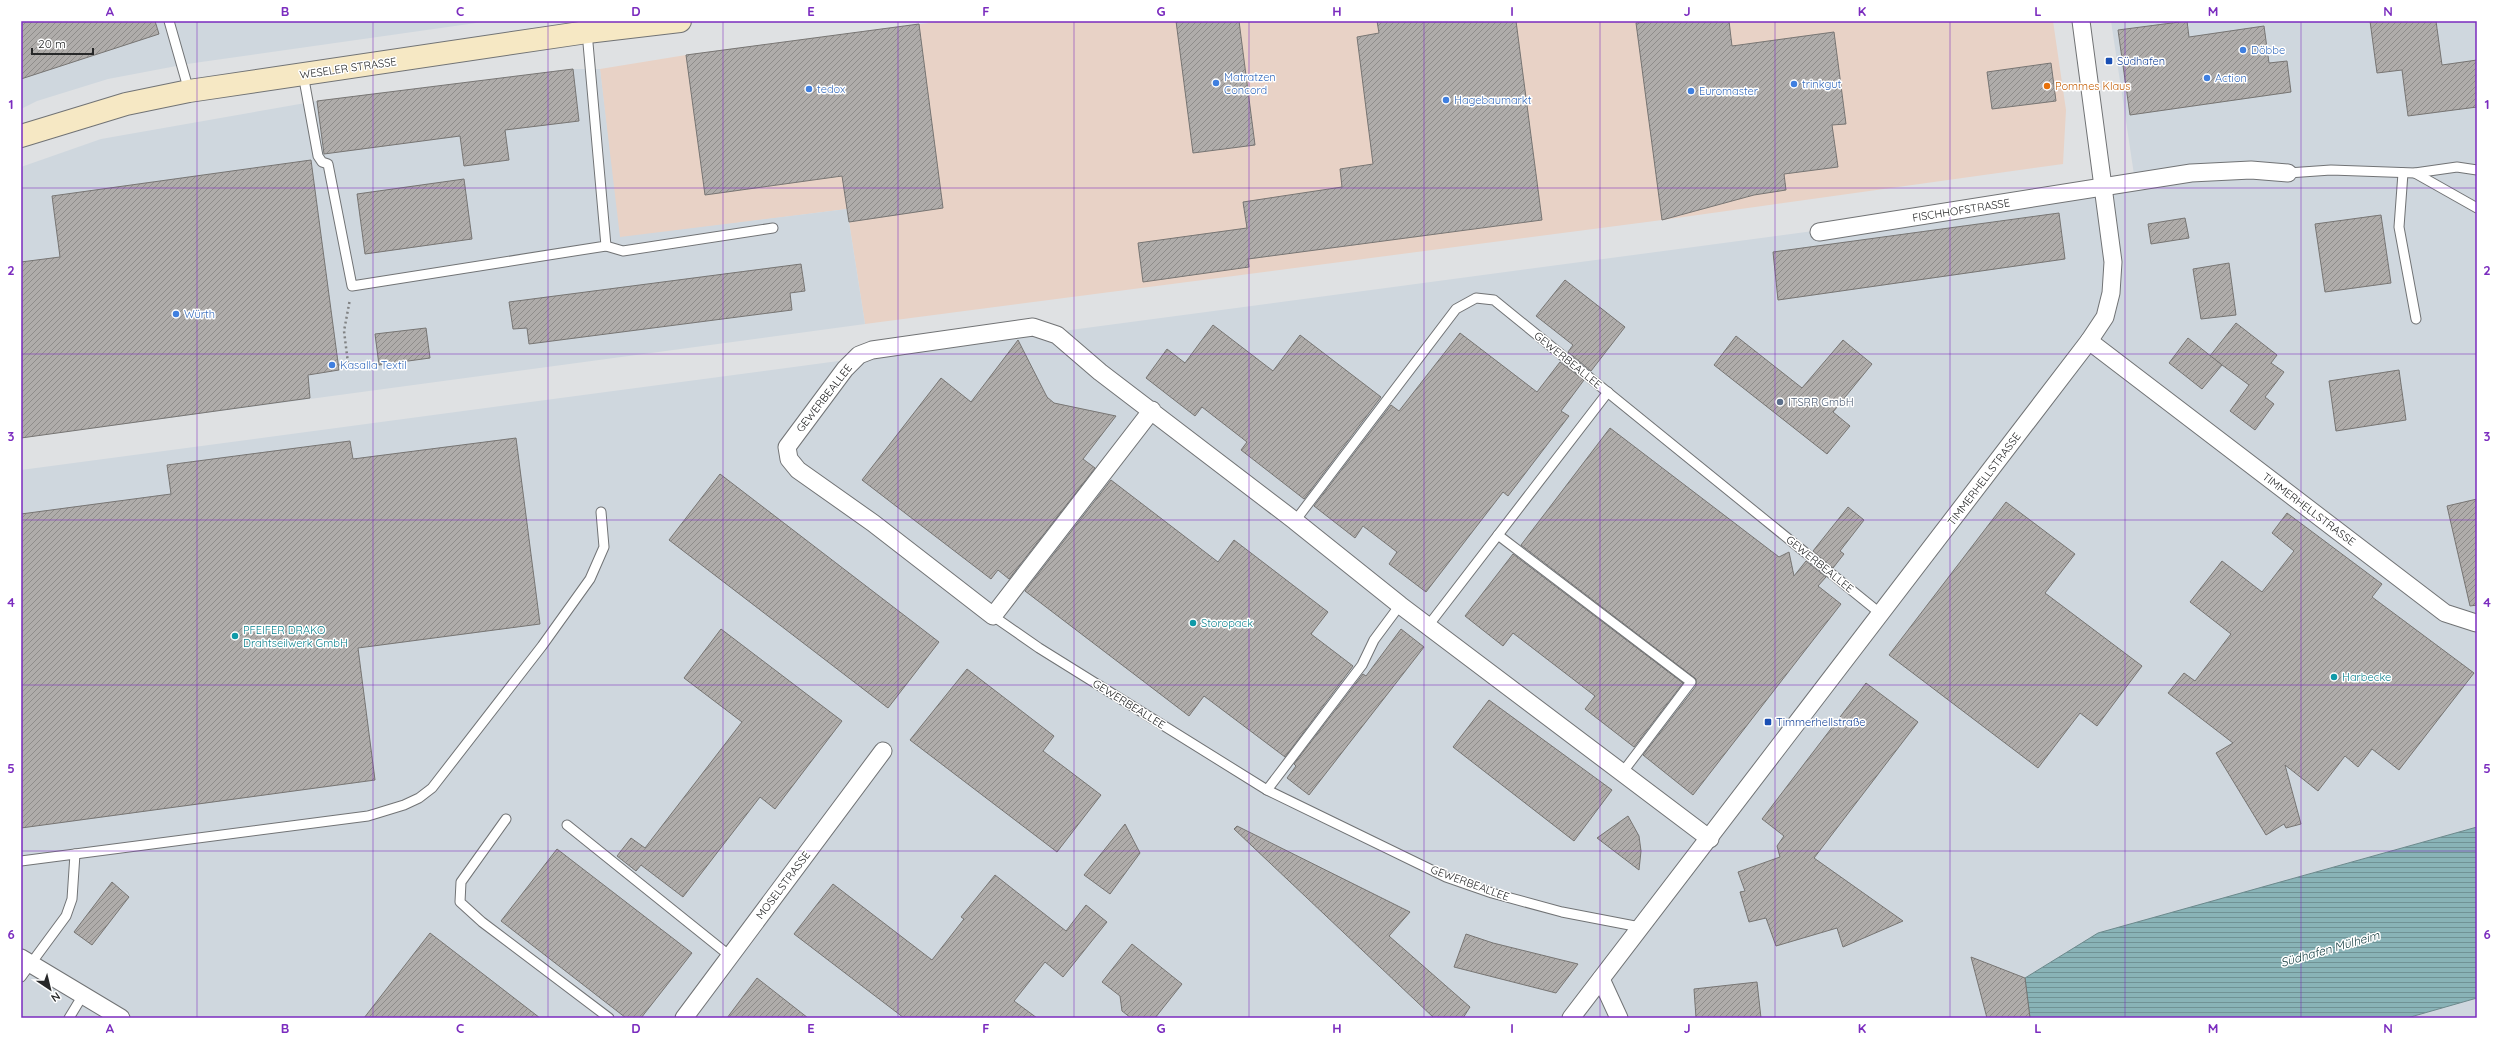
<svg xmlns="http://www.w3.org/2000/svg" width="2498" height="1039" font-family="Quicksand,sans-serif">
<style>
.commercial{fill:#e8d2c6}
.built{fill:#cfd7de}
.water{fill:url(#water-rules);stroke:#6c898c}
.building{fill:url(#building-hatch);stroke:#777573}
.lines{fill:none;stroke-linecap:round;stroke-linejoin:round}
.lane-casing{stroke:#717375;stroke-width:11}
.street-casing{stroke:#717375;stroke-width:19}
.secondary-casing{stroke:#717375;stroke-width:24}
.path{stroke:#808283;stroke-width:2.5;stroke-dasharray:2 3;stroke-linecap:butt}
.lane{stroke:#fff;stroke-width:9}
.street{stroke:#fff;stroke-width:17}
.secondary{stroke:#f6e8c4;stroke-width:22}
.grid{fill:none;stroke:#7b2cbf;stroke-width:1;stroke-opacity:0.55}
.shop-dot{fill:#3f7fe0;stroke:#fff;stroke-width:1.5}
.transit-dot{fill:#1a4fb4;stroke:#fff;stroke-width:1.5}
.food-dot{fill:#e8710a;stroke:#fff;stroke-width:1.5}
.service-dot{fill:#5c6f8a;stroke:#fff;stroke-width:1.5}
.culture-dot{fill:#0f9aa8;stroke:#fff;stroke-width:1.5}
.labels{text-anchor:middle;stroke-width:3;stroke-linejoin:round;paint-order:stroke}
.shop-label{font-size:11px;fill:#366cbe;stroke:#fff;text-anchor:start}
.transit-label{font-size:11px;fill:#164399;stroke:#fff;text-anchor:start}
.street-label{font-size:11px;fill:#272829;stroke:#fff}
.food-label{font-size:11px;fill:#c56008;stroke:#fff;text-anchor:start}
.service-label{font-size:11px;fill:#4e5e75;stroke:#fff;text-anchor:start}
.culture-label{font-size:11px;fill:#0d838f;stroke:#fff;text-anchor:start}
.water-label{font-size:12px;font-style:italic;fill:#0c363a;stroke:#fff}
.neatline{fill:none;stroke:#7b2cbf;stroke-width:1.5}
.grid-label{font-size:13px;text-anchor:middle;font-weight:bold;fill:#7b2cbf}
</style>
<defs>
<pattern id="water-rules" width="6" height="5" patternUnits="userSpaceOnUse"><rect width="6" height="5" fill="#89b3b7"/><path d="M0 2.5h6" fill="none" stroke="#709295"/></pattern>
<pattern id="building-hatch" width="6" height="6" patternUnits="userSpaceOnUse"><rect width="6" height="6" fill="#afacaa"/><path d="M-1 1l2-2M0 6l6-6M5 7l2-2" fill="none" stroke="#8e8c8a"/></pattern>
</defs>
<rect width="100%" height="100%" fill="#dfe1e3"/>
<polygon class="commercial" points="944,21 2053,21 2066,110 2063,164 1662,220 865,324 847,209 619,238 600,69 686,55"/>
<g class="built">
<polygon points="21,21 490,21 187,64 108,79 37,101 21,109"/>
<polygon points="2111,21 2477,21 2477,827 2098,933 2030,1018 21,1018 21,470 2136,188"/>
<polygon points="573,69 600,69 620,237 847,209 865,324 21,438 21,167 101,139 317,101"/>
<polygon points="2477,998 2477,1018 2407,1018"/>
</g>
<polygon class="water" points="2477,827 2477,998 2407,1018 2030,1018 2025,978 2098,933"/>
<g class="building">
<polygon points="21,21 155,21 159,34 21,79"/>
<polygon points="1176,21 1239,21 1255,145 1193,153"/>
<polygon points="1377,21 1516,21 1542,220 1248,259 1249,267 1143,282 1138,243 1247,228 1243,202 1342,187 1340,169 1373,164 1357,37 1379,33"/>
<polygon points="1654,21 1729,21 1732,46 1834,32 1846,124 1832,125 1838,167 1784,174 1786,190 1754,195 1662,220 1636,23"/>
<polygon points="2187,21 2189,37 2264,26 2269,63 2287,61 2291,92 2130,115 2118,30"/>
<polygon points="2370,21 2436,21 2442,65 2477,60 2477,107 2408,116 2402,70 2377,73"/>
<polygon points="919,24 943,208 849,222 842,176 705,195 686,55"/>
<polygon points="2051,63 2056,101 1992,109 1987,72"/>
<polygon points="573,69 579,121 505,130 509,160 464,166 460,136 324,154 317,101"/>
<polygon points="311,160 339,370 308,375 310,398 21,438 21,262 60,257 52,196"/>
<polygon points="464,179 472,239 365,254 357,194"/>
<polygon points="2059,213 2065,259 1778,300 1773,252"/>
<polygon points="2381,215 2391,283 2325,292 2315,224"/>
<polygon points="2185,218 2189,238 2151,244 2148,224"/>
<polygon points="2229,263 2236,315 2201,319 2193,269"/>
<polygon points="801,264 805,291 790,293 792,310 529,344 527,328 513,329 509,302"/>
<polygon points="1565,280 1625,327 1591,371 1568,352 1573,345 1536,316"/>
<polygon points="2236,323 2277,355 2271,363 2284,372 2265,397 2274,404 2255,430 2230,411 2249,385 2210,356"/>
<polygon points="1213,325 1273,371 1300,335 1381,397 1304,499 1241,450 1247,442 1202,407 1195,416 1146,378 1167,349 1185,363"/>
<polygon points="426,328 430,358 379,365 375,334"/>
<polygon points="1460,333 1537,392 1560,362 1584,380 1561,411 1569,416 1508,496 1503,492 1426,592 1389,564 1397,552 1363,526 1355,538 1314,506 1391,405 1399,411"/>
<polygon points="1736,336 1802,388 1843,340 1872,364 1833,412 1850,426 1827,454 1714,365"/>
<polygon points="2188,338 2222,365 2202,389 2169,363"/>
<polygon points="1018,340 1047,397 1054,403 1116,416 1083,459 1095,468 1009,579 998,570 991,579 862,480 941,378 971,402"/>
<polygon points="2399,370 2406,420 2336,431 2329,381"/>
<polygon points="1610,428 1779,557 1789,552 1794,576 1806,561 1826,577 1818,586 1841,604 1693,795 1643,755 1696,686 1696,679 1521,545"/>
<polygon points="516,438 540,624 358,648 375,780 21,828 21,514 171,494 167,465 350,441 353,459"/>
<polygon points="720,474 939,642 888,708 669,540"/>
<polygon points="1111,480 1218,562 1234,540 1328,612 1311,634 1353,666 1285,757 1204,696 1189,716 1025,591"/>
<polygon points="2477,499 2477,605 2470,606 2447,506"/>
<polygon points="2006,502 2075,554 2045,593 2142,666 2097,726 2080,713 2038,768 1889,655"/>
<polygon points="1848,507 1864,520 1840,551 1844,554 1833,568 1813,551"/>
<polygon points="2287,513 2382,584 2372,597 2474,673 2399,770 2372,749 2358,767 2345,756 2318,791 2285,765 2301,824 2286,828 2284,824 2266,835 2216,753 2233,743 2168,693 2184,673 2195,681 2231,634 2190,602 2222,561 2262,592 2294,551 2272,533"/>
<polygon points="1513,554 1683,683 1634,747 1585,709 1595,696 1513,633 1503,646 1465,616"/>
<polygon points="721,629 842,721 775,809 760,797 683,897 641,865 636,871 617,856 631,838 645,848 742,722 684,678"/>
<polygon points="1401,629 1424,647 1309,795 1287,778 1296,766 1294,764 1363,674 1366,676"/>
<polygon points="967,669 1054,736 1043,751 1101,795 1057,852 910,740"/>
<polygon points="1866,683 1918,722 1814,858 1903,921 1843,947 1837,928 1776,946 1766,918 1749,922 1740,892 1745,891 1738,872 1780,857 1777,846 1784,836 1762,819"/>
<polygon points="1489,700 1612,790 1574,841 1453,747"/>
<polygon points="1628,816 1639,836 1641,851 1639,870 1597,838"/>
<polygon points="1125,824 1140,853 1110,894 1084,875"/>
<polygon points="1237,826 1410,912 1389,936 1470,1007 1463,1018 1434,1018 1234,829"/>
<polygon points="557,849 692,953 641,1018 626,1018 501,921"/>
<polygon points="995,875 1066,931 1086,905 1107,922 1063,977 1045,962 1014,1001 1037,1018 904,1018 794,934 833,884 932,960 964,919 961,917"/>
<polygon points="112,882 129,897 92,945 74,932"/>
<polygon points="430,933 540,1018 364,1018"/>
<polygon points="1466,934 1493,943 1578,964 1556,993 1454,967"/>
<polygon points="1132,944 1182,984 1155,1018 1131,1018 1122,1011 1120,996 1102,982"/>
<polygon points="1971,957 2025,978 2030,1018 1987,1018"/>
<polygon points="757,978 808,1018 727,1018"/>
<polygon points="1757,982 1761,1018 1696,1018 1694,989"/>
</g>
<g class="lines">
<defs>
<g id="lane">
<polyline points="169,21 189,91"/>
<polyline points="303,74 318,156 322,162 328,164 352,286 606,246 587,32"/>
<polyline points="2288,173 2331,170 2415,173 2457,167 2477,170"/>
<polyline points="2403,173 2399,227 2416,319"/>
<polyline points="2415,173 2477,208"/>
<polyline points="606,246 623,251 773,228"/>
<polyline points="1295,521 1456,309 1476,298 1494,300 1881,614"/>
<polyline points="1498,535 1691,682 1622,773"/>
<polyline points="993,616 1039,648 1267,790 1446,877 1492,893 1562,912 1640,927"/>
<polyline points="1428,626 1608,392"/>
<polyline points="1267,790 1362,665 1374,640 1400,605"/>
<polyline points="506,819 461,882 460,902 482,922 609,1018"/>
<polyline points="567,825 730,956"/>
<polyline points="75,854 368,816 404,805 419,798 432,788 542,646 590,579 604,547 601,512"/>
<polyline points="21,861 75,854 72,899 66,916 21,977"/>
<polyline points="69,1018 83,995"/>
</g>
<g id="street">
<polyline points="1819,232 2191,173 2251,170 2288,173"/>
<polyline points="2089,341 2445,613 2476,623"/>
<polyline points="1152,410 993,616 873,523 798,470 789,459 787,447 845,369 859,355 872,350 1033,327 1057,335 1100,372 1295,521 1400,605 1710,839"/>
<polyline points="21,958 121,1018"/>
<polyline points="1601,979 1619,1018"/>
<polyline points="684,1018 883,751"/>
<polyline points="1571,1018 2089,341 2105,317 2111,293 2113,262 2081,21"/>
</g>
<polyline id="secondary" points="21,136 126,104 189,91 587,32 680,21"/>
</defs>
<use href="#lane" class="lane-casing"/>
<use href="#street" class="street-casing"/>
<use href="#secondary" class="secondary-casing"/>
<polyline class="path" points="338,365 348,363 344,331 350,299"/>
<use href="#lane" class="lane"/>
<use href="#street" class="street"/>
<use href="#secondary" class="secondary"/>
</g>
<path class="grid" d="M197 21V1018M373 21V1018M548 21V1018M723 21V1018M898 21V1018M1074 21V1018M1249 21V1018M1424 21V1018M1600 21V1018M1775 21V1018M1950 21V1018M2125 21V1018M2301 21V1018M21 188H2477M21 354H2477M21 520H2477M21 685H2477M21 851H2477"/>
<g class="shop-dot">
<circle cx="2243" cy="50" r="4"/>
<circle cx="2207" cy="78" r="4"/>
<circle cx="1216" cy="83" r="4"/>
<circle cx="1794" cy="84" r="4"/>
<circle cx="809" cy="89" r="4"/>
<circle cx="1691" cy="91" r="4"/>
<circle cx="1446" cy="100" r="4"/>
<circle cx="176" cy="314" r="4"/>
<circle cx="332" cy="365" r="4"/>
</g>
<g class="transit-dot">
<rect x="2105" y="57" width="8" height="8" rx="2"/>
<rect x="1764" y="718" width="8" height="8" rx="2"/>
</g>
<circle class="food-dot" cx="2047" cy="86" r="4"/>
<circle class="service-dot" cx="1780" cy="402" r="4"/>
<g class="culture-dot">
<circle cx="1193" cy="623" r="4"/>
<circle cx="235" cy="636" r="4"/>
<circle cx="2334" cy="677" r="4"/>
</g>
<g class="labels">
<g class="shop-label">
<text x="2251" y="54">Döbbe</text>
<text x="1224" y="81">Matratzen<tspan x="1224" dy="13">Concord</tspan></text>
<text x="2215" y="82">Action</text>
<text x="1802" y="88">trinkgut</text>
<text x="817" y="93">tedox</text>
<text x="1699" y="95">Euromaster</text>
<text x="1454" y="104">Hagebaumarkt</text>
<text x="184" y="318">Würth</text>
<text x="340" y="369">Kasalla Textil</text>
</g>
<g class="transit-label">
<text x="2117" y="65">Südhafen</text>
<text x="1776" y="726">Timmerhellstraße</text>
</g>
<g class="street-label">
<text transform="translate(348 68) rotate(-8)" y="4">WESELER STRASSE</text>
<text transform="translate(1961 210) rotate(-9)" y="4">FISCHHOFSTRASSE</text>
<text transform="translate(1568 360) rotate(39)" y="4">GEWERBEALLEE</text>
<text transform="translate(824 398) rotate(-52)" y="4">GEWERBEALLEE</text>
<text transform="translate(1984 479) rotate(-53)" y="4">TIMMERHELLSTRASSE</text>
<text transform="translate(2309 509) rotate(37)" y="4">TIMMERHELLSTRASSE</text>
<text transform="translate(1820 564) rotate(39)" y="4">GEWERBEALLEE</text>
<text transform="translate(1129 704) rotate(32)" y="4">GEWERBEALLEE</text>
<text transform="translate(1470 883) rotate(20)" y="4">GEWERBEALLEE</text>
<text transform="translate(783 885) rotate(-53)" y="4">MOSELSTRASSE</text>
</g>
<g class="food-label">
<text x="2055" y="90">Pommes Klaus</text>
</g>
<g class="service-label">
<text x="1788" y="406">ITSRR GmbH</text>
</g>
<g class="culture-label">
<text x="1201" y="627">Storopack</text>
<text x="243" y="634">PFEIFER DRAKO<tspan x="243" dy="13">Drahtseilwerk GmbH</tspan></text>
<text x="2342" y="681">Harbecke</text>
</g>
<g class="water-label">
<text transform="translate(2330 949) rotate(-16)" y="4">Südhafen Mülheim</text>
</g>
</g>
<rect width="2498" height="1039" fill="none" stroke="#ffffff" stroke-width="44"/>
<g transform="translate(50 989) rotate(145)" stroke="#ffffff" stroke-width="3" paint-order="stroke">
<path d="M0-3L7 15L0 10L-7 15Z" fill="#272829"/>
<text y="-6" font-size="11" font-weight="bold" text-anchor="middle" fill="#272829">N</text>
</g>
<path d="M32 48v6h61v-6" fill="none" stroke="#272829" stroke-width="2"/>
<text x="38" y="48" font-size="12" fill="#272829" stroke="#ffffff" stroke-width="3" paint-order="stroke">20 m</text>
<rect x="22" y="22" width="2454" height="995" class="neatline"/>
<g class="grid-label">
<text x="110" y="16">A</text>
<text x="285" y="16">B</text>
<text x="460" y="16">C</text>
<text x="636" y="16">D</text>
<text x="811" y="16">E</text>
<text x="986" y="16">F</text>
<text x="1161" y="16">G</text>
<text x="1337" y="16">H</text>
<text x="1512" y="16">I</text>
<text x="1687" y="16">J</text>
<text x="1862" y="16">K</text>
<text x="2038" y="16">L</text>
<text x="2213" y="16">M</text>
<text x="2388" y="16">N</text>
<text x="11" y="109">1</text>
<text x="2487" y="109">1</text>
<text x="11" y="275">2</text>
<text x="2487" y="275">2</text>
<text x="11" y="441">3</text>
<text x="2487" y="441">3</text>
<text x="11" y="607">4</text>
<text x="2487" y="607">4</text>
<text x="11" y="773">5</text>
<text x="2487" y="773">5</text>
<text x="11" y="939">6</text>
<text x="2487" y="939">6</text>
<text x="110" y="1033">A</text>
<text x="285" y="1033">B</text>
<text x="460" y="1033">C</text>
<text x="636" y="1033">D</text>
<text x="811" y="1033">E</text>
<text x="986" y="1033">F</text>
<text x="1161" y="1033">G</text>
<text x="1337" y="1033">H</text>
<text x="1512" y="1033">I</text>
<text x="1687" y="1033">J</text>
<text x="1862" y="1033">K</text>
<text x="2038" y="1033">L</text>
<text x="2213" y="1033">M</text>
<text x="2388" y="1033">N</text>
</g>
</svg>
